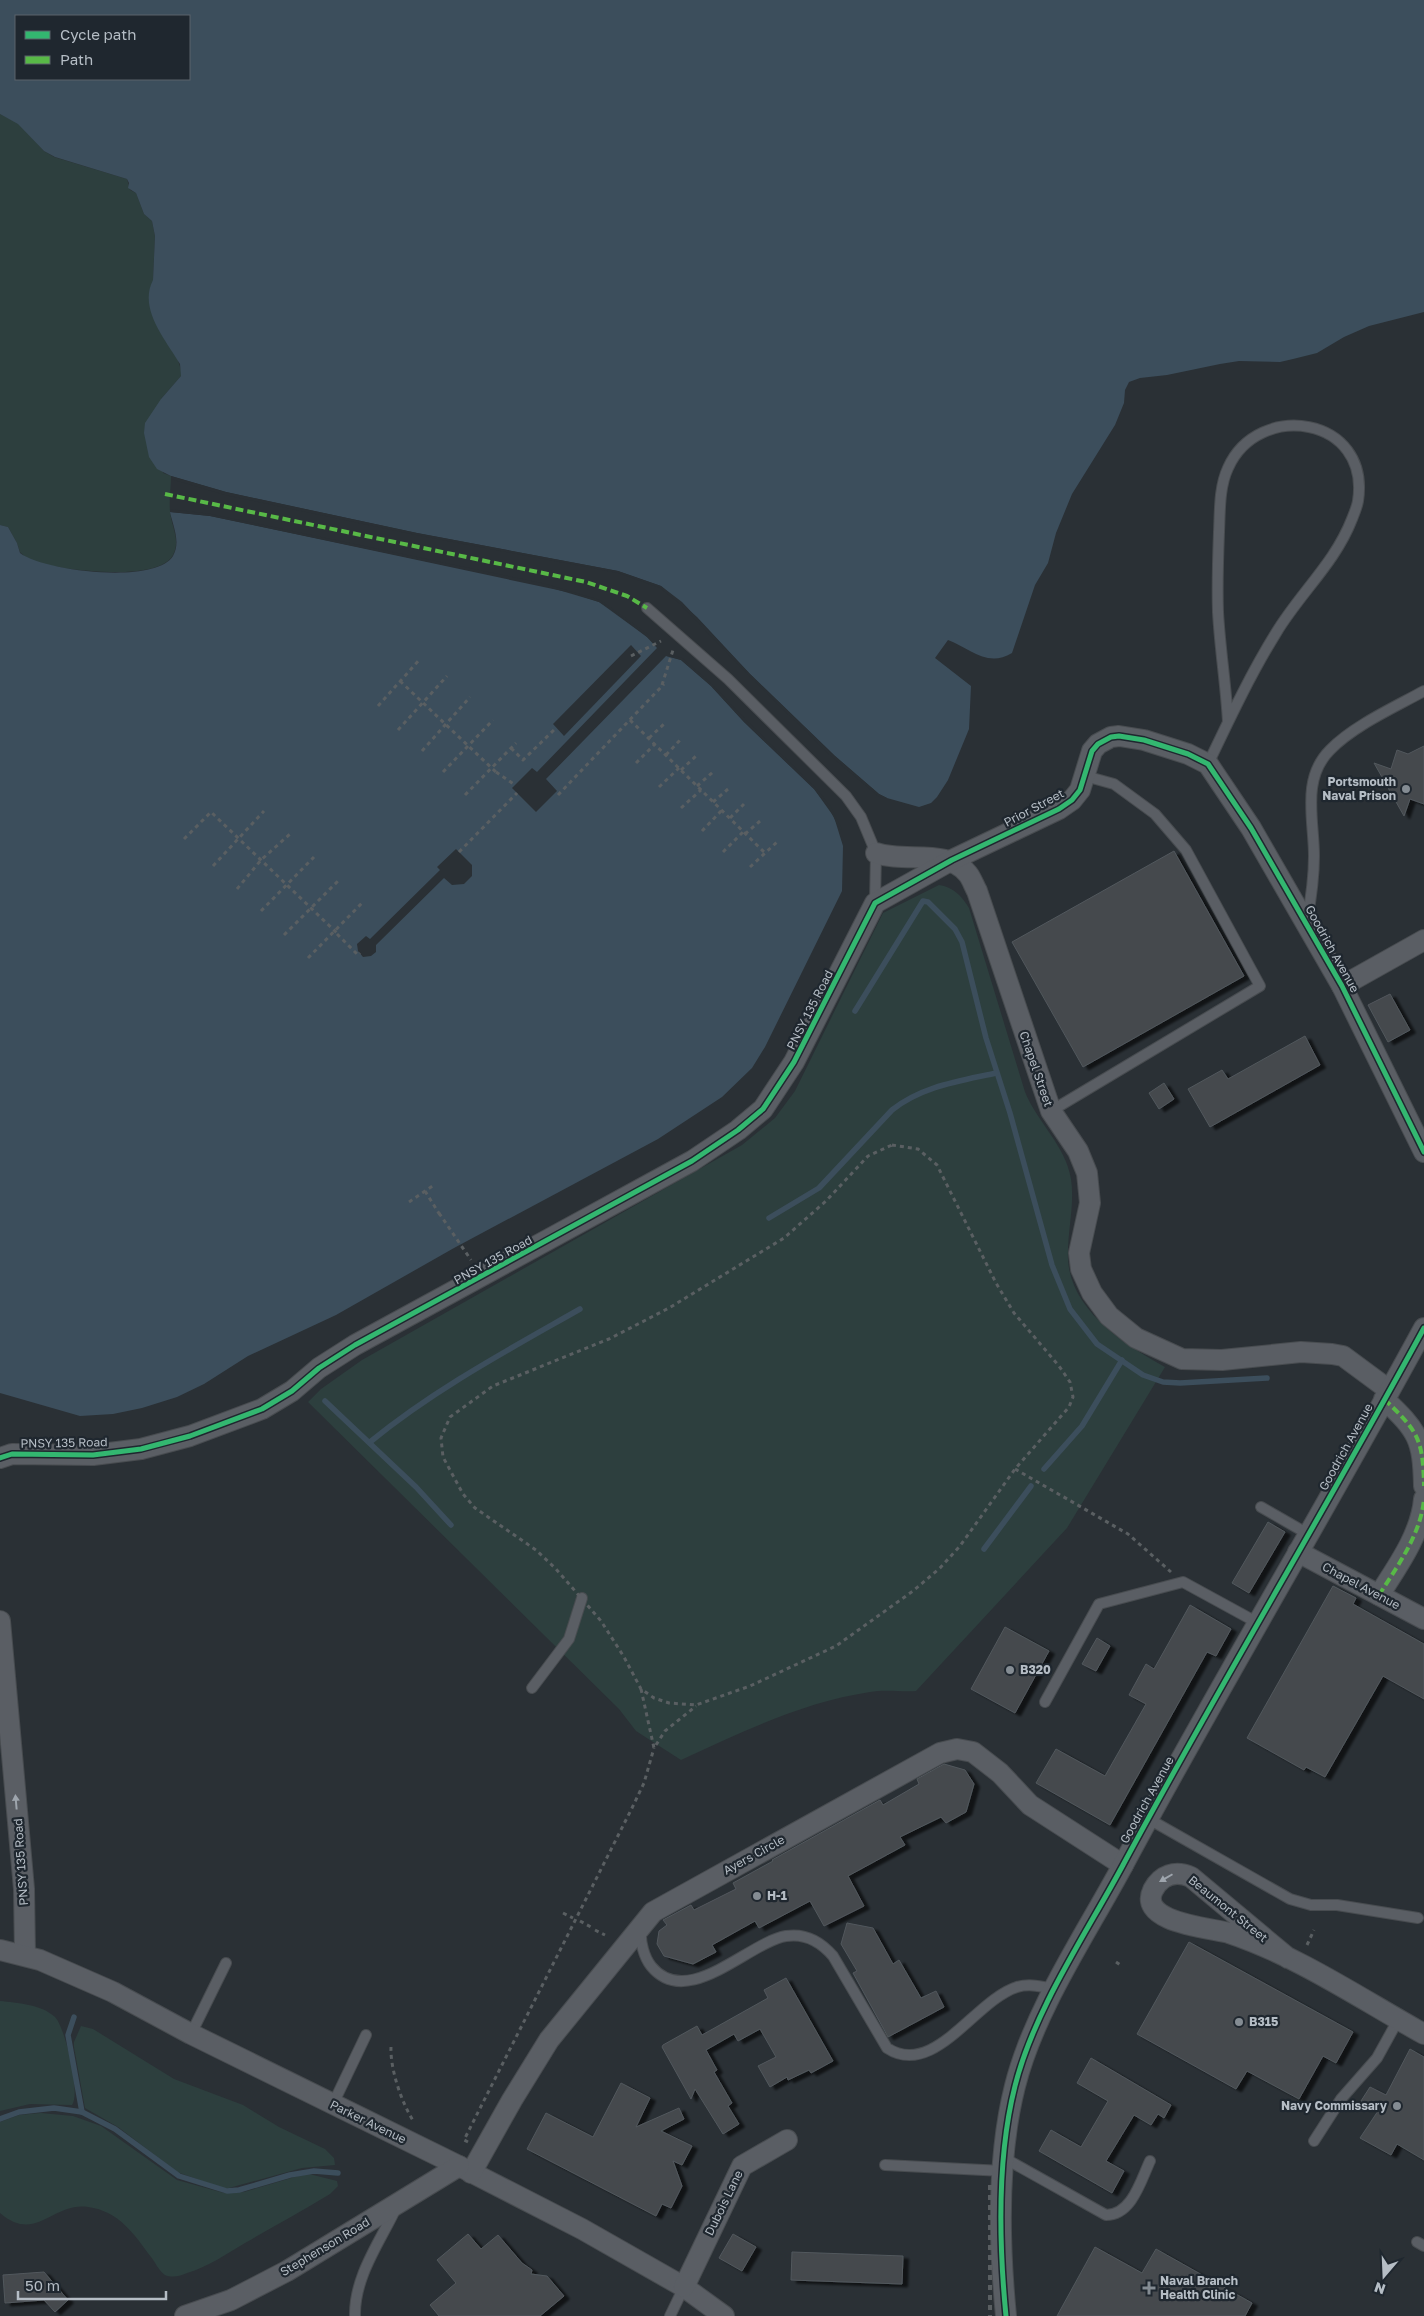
<svg xmlns="http://www.w3.org/2000/svg" width="1424" height="2316" font-family="'Golos Text',sans-serif">
<style>
.green{fill:#2d3f3e}
.water{fill:#3c4e5c;fill-rule:evenodd}
.pier{fill:#2a3035}
.lines{fill:none;stroke-linecap:round;stroke-linejoin:round}
.stream{stroke:#3c4e5c;stroke-width:5.5}
.building{fill:#44494d;stroke:#52585d;filter:url(#shadow)}
.lane-casing{stroke:#484c50;stroke-width:12}
.street-casing{stroke:#484c50;stroke-width:22}
.path{stroke:#5a5f62;stroke-width:3;stroke-dasharray:4 4;stroke-linecap:butt}
.lane{stroke:#5a5e64;stroke-width:10}
.street{stroke:#5a5e64;stroke-width:20}
.rail{stroke:#595e61;stroke-width:4;stroke-dasharray:5 5;stroke-linecap:butt}
.quiet{stroke:#58b947;stroke-width:4;stroke-dasharray:8 4;stroke-linecap:butt}
.cycleway-casing{stroke:#1f272f;stroke-width:8}
.cycleway{stroke:#33b770;stroke-width:5}
.oneway{fill:#9ea5ad}
.poi-dot{fill:#848c93;stroke:#1f272f;stroke-width:2}
.labels{text-anchor:middle;stroke-width:4.5;stroke-linejoin:round;paint-order:stroke}
.poi-label{font-size:12px;font-weight:bold;fill:#b5bdc5;stroke:#1f272f;text-anchor:start}
.street-label{font-size:12px;fill:#b5bdc5;stroke:#1f272f}
</style>
<defs>
<filter id="shadow"><feDropShadow dx="5.5" dy="3" stdDeviation="1" flood-color="#0009"/></filter>
</defs>
<rect width="100%" height="100%" fill="#2a3035"/>
<g class="green">
<path d="M0 114 18 123 44 151 54 157 127 179 130 190 136 193 144 214 152 221 155 236 153 280 181 370V376L161 399 163 473 171 476C171 487 169 499 170 511 171 526 181 540 173 555 158 583 62 570 36 562 30 560 25 557 20 552L17 543 8 527 0 525Z"/>
<path d="M939 885C953 887 962 896 969 908L1025 1092C1037 1122 1066 1146 1071 1179 1075 1205 1067 1232 1068 1259 1070 1310 1125 1345 1165 1367L1067 1528 916 1691C901 1692 884 1689 870 1692 803 1702 742 1732 681 1760L636 1731 619 1709 308 1402 321 1389 362 1360 742 1145 775 1118 795 1091 883 913Z"/>
<path d="M0 2001C17 2003 41 2004 55 2017 65 2027 81 2093 72 2105L30 2104 0 2111Z"/>
<polygon points="81,2026 93,2029 174,2079 243,2105 279,2127 325,2149 334,2158 335,2165 302,2168 229,2188 222,2188 177,2172 118,2127 85,2108 74,2047 74,2042"/>
<path d="M41 2113 73 2116 101 2126 177 2180 224 2193 244 2192 298 2176 309 2174 337 2181 338 2186 330 2194C302 2211 273 2227 245 2243 226 2254 208 2267 187 2273 181 2276 172 2278 165 2275 159 2271 155 2262 151 2257 134 2234 119 2211 88 2207 52 2202 36 2244 0 2213V2122L19 2115Z"/>
</g>
<g class="water">
<path d="M0 0H1424V312L1369 326 1344 337 1317 353 1293 359 1280 362 1239 361 1220 364 1167 375 1140 378 1129 382 1125 390 1124 403 1115 425 1072 494 1056 533 1048 563 1035 585 1012 653C987 668 970 648 948 640L935 658 971 686 969 729 948 780 937 797 931 803 919 807 887 798 879 794 835 756 750 674 697 617 661 586 618 571 417 533 226 492 171 476 157 469 149 457 144 433 145 423 161 399 181 376 180 364C166 340 138 309 153 280L155 236 152 221 144 214 136 193 128 188 129 183 127 179 55 157 44 151 18 124 0 114ZM16 16H189V79H16Z"/>
<path d="M170 512 210 516 545 586 599 602 647 637 667 656 681 660 711 686 744 722 814 789 834 817 843 846 842 891 765 1047 752 1068 722 1097 658 1139 454 1248 336 1315 248 1356 204 1384 177 1397 142 1408 113 1414 80 1416 0 1393V525L8 527 17 543 20 553C43 571 155 585 173 556 181 542 173 526 170 512Z"/>
</g>
<g class="pier">
<polygon points="171,476 226,492 417,533 618,571 661,586 682,602 750,674 835,756 879,794 887,798 885,799 878,796 833,758 749,676 680,604 660,588 618,573 416,535 225,495 171,479"/>
<polygon points="170,509 211,514 546,584 600,600 649,635 668,654 682,658 712,684 746,720 816,788 831,807 842,829 840,830 829,808 814,789 744,722 711,686 681,660 666,656 546,779 557,791 536,812 512,788 532,768 537,772 657,648 647,637 611,609 599,602 572,593 210,516 170,512"/>
<polygon points="631,645 641,656 564,736 553,724"/>
<polygon points="456,849 472,865 472,876 464,884 452,885 444,878 376,945 376,952 371,956 363,957 358,951 357,944 366,936 370,939 440,870 437,867"/>
</g>
<g class="lines">
<g class="stream">
<polyline points="855,1011 923,901 928,902 955,929 962,942 986,1038 1010,1113 1052,1265 1070,1309 1097,1344 1143,1375 1163,1382 1180,1383 1267,1378"/>
<path d="M769 1218 819 1188 892 1110C922 1086 960 1081 996 1073"/>
<polyline points="325,1401 416,1487 451,1525"/>
<path d="M370 1442C435 1389 508 1350 580 1309"/>
<polyline points="1044,1469 1082,1426 1122,1360"/>
<polyline points="984,1549 1031,1486"/>
<polyline points="74,2017 68,2035 82,2112"/>
<polyline points="0,2119 19,2112 54,2108 82,2112 115,2129 179,2176 227,2191 239,2190 290,2175 314,2171 338,2173"/>
</g>
</g>
<g class="building">
<polygon points="1424,746 1424,804 1410,799 1404,816 1374,763 1391,769 1397,750 1408,754"/>
<polygon points="1174,851 1244,976 1083,1067 1012,942"/>
<polygon points="1390,994 1410,1030 1388,1042 1368,1005"/>
<polygon points="1305,1036 1320,1065 1210,1127 1188,1089 1222,1070 1228,1079"/>
<polygon points="1164,1083 1174,1099 1159,1109 1149,1093"/>
<polygon points="1268,1522 1285,1532 1249,1593 1232,1583"/>
<polygon points="1333,1586 1356,1598 1353,1604 1424,1644 1424,1699 1383,1676 1325,1777 1306,1767 1304,1770 1247,1738"/>
<polygon points="1190,1605 1231,1629 1216,1656 1207,1652 1110,1825 1036,1783 1056,1749 1105,1776 1146,1704 1129,1695 1146,1664 1154,1669"/>
<polygon points="1005,1627 1049,1651 1015,1713 971,1689"/>
<polygon points="1097,1638 1110,1646 1096,1671 1082,1664"/>
<polygon points="944,1764 965,1770 974,1784 966,1812 946,1823 941,1817 900,1837 905,1845 848,1876 864,1906 824,1926 810,1901 759,1928 755,1921 712,1945 716,1952 693,1964 664,1956 657,1944 659,1931 667,1925 663,1920 691,1905 694,1910 736,1889 733,1883 773,1861 772,1860 880,1800 883,1805 919,1784 917,1779"/>
<polygon points="847,1923 873,1928 893,1964 899,1960 921,1998 936,1991 944,2007 888,2037 853,1973 857,1971 841,1944"/>
<polygon points="1189,1942 1353,2032 1336,2063 1323,2056 1299,2099 1247,2071 1236,2089 1137,2034"/>
<polygon points="786,1978 833,2061 811,2073 809,2070 788,2080 787,2077 770,2087 758,2066 776,2057 760,2029 738,2041 734,2034 706,2050 717,2070 714,2072 732,2103 728,2106 739,2124 723,2134 695,2089 691,2099 662,2047 663,2045 697,2026 702,2035 768,1998 764,1990"/>
<polygon points="1410,2049 1424,2057 1424,2160 1397,2144 1391,2155 1360,2138 1378,2111 1361,2101 1370,2087 1386,2095"/>
<polygon points="1091,2058 1171,2105 1164,2118 1158,2114 1151,2125 1134,2115 1106,2161 1124,2171 1112,2193 1039,2151 1051,2130 1081,2147 1108,2101 1077,2083"/>
<polygon points="621,2083 650,2098 636,2127 679,2108 684,2119 661,2131 692,2146 682,2165 673,2161 682,2186 671,2208 662,2204 656,2216 527,2149 546,2113 593,2137"/>
<polygon points="468,2234 481,2249 498,2235 522,2263 532,2270 531,2274 547,2276 564,2296 540,2316 439,2316 430,2305 456,2283 437,2260"/>
<polygon points="733,2234 756,2247 742,2271 719,2258"/>
<polygon points="1095,2247 1142,2273 1156,2249 1252,2303 1245,2316 1057,2316"/>
<polygon points="792,2252 903,2256 902,2284 791,2280"/>
<polygon points="44,2272 68,2300 55,2312 44,2300 5,2303 3,2275"/>
</g>
<g class="lines">
<defs>
<g id="lane">
<polyline points="647,608 728,679 846,796 861,817 876,853 875,903"/>
<path d="M1208 764C1229 720 1250 675 1276 633 1300 593 1335 563 1352 519 1354 514 1357 507 1358 501 1371 416 1258 400 1228 468 1219 487 1220 512 1219 532 1218 558 1217 585 1218 612 1220 649 1226 685 1228 722"/>
<path d="M1307 921C1311 899 1314 878 1314 856 1314 820 1301 779 1330 750 1353 726 1395 707 1424 691"/>
<polyline points="1051,1111 1260,986 1186,850 1155,814 1114,784 1085,776"/>
<polyline points="1261,1507 1308,1534"/>
<polyline points="532,1688 569,1639 582,1598"/>
<polyline points="1045,1702 1099,1604 1183,1582 1258,1623"/>
<polyline points="1147,1818 1290,1899 1311,1905 1337,1905 1418,1918"/>
<path d="M641 1930C640 1942 644 1957 651 1966 687 2011 749 1942 786 1936 805 1933 821 1942 833 1956L887 2048C934 2079 975 2000 1017 1987 1030 1983 1043 1987 1056 1989"/>
<polyline points="191,2034 226,1963"/>
<polyline points="333,2104 366,2035"/>
<polyline points="1314,2141 1341,2099 1377,2058 1398,2020"/>
<path d="M1004 2158 1106 2215C1132 2215 1141 2180 1150 2161"/>
<polyline points="885,2165 1003,2171"/>
<polyline points="1417,2242 1424,2246"/>
<path d="M355 2316C354 2277 380 2242 396 2208"/>
<polyline points="670,2316 684,2287"/>
</g>
<g id="street">
<path d="M876 853C905 863 949 848 968 874 972 879 974 886 977 891L1051 1111 1078 1151 1087 1173 1090 1203 1079 1253 1081 1269 1092 1293 1109 1316 1136 1338 1182 1359 1222 1360 1301 1352 1332 1354 1343 1356 1389 1390"/>
<polyline points="1342,986 1424,940"/>
<path d="M1384 1399C1418 1431 1423 1439 1424 1486"/>
<polyline points="0,1458 12,1454 93,1455 141,1449 190,1436 262,1409 292,1391 319,1368 355,1345 692,1161 738,1130 763,1109 794,1062 875,903 952,860 1059,809 1072,800 1080,790 1092,751 1098,744 1111,737 1119,736 1144,740 1188,754 1208,764 1251,828 1342,986 1424,1152"/>
<polyline points="1298,1552 1424,1619"/>
<path d="M1379 1595C1397 1567 1421 1534 1424 1499"/>
<polyline points="0,1621 24,1889 25,1955"/>
<polyline points="0,1950 40,1960 113,1992 191,2034 459,2166 582,2229 684,2287 724,2316"/>
<path d="M1288 1958 1191 1877C1175 1870 1161 1875 1153 1890 1137 1923 1212 1928 1229 1933 1298 1956 1361 1999 1424 2034"/>
<polyline points="471,2173 512,2100 549,2040 653,1912 940,1753 957,1749 973,1752 1000,1773 1030,1805 1123,1865"/>
<polyline points="684,2287 742,2166 787,2140"/>
<polyline points="185,2316 231,2300 287,2271 459,2166"/>
<path d="M1006 2316C999 2244 997 2157 1015 2086 1034 2010 1086 1934 1123 1865 1220 1684 1326 1509 1424 1328"/>
</g>
</defs>
<use href="#lane" class="lane-casing"/>
<use href="#street" class="street-casing"/>
<g class="path">
<polyline points="631,656 661,641"/>
<polyline points="400,681 498,774"/>
<polyline points="662,685 673,650"/>
<polyline points="378,706 420,659"/>
<polyline points="630,720 765,853"/>
<polyline points="398,730 447,676"/>
<polyline points="649,738 665,723"/>
<polyline points="511,748 523,760 556,728"/>
<polyline points="422,751 470,697"/>
<polyline points="666,755 681,739"/>
<polyline points="636,763 655,744"/>
<polyline points="681,770 697,755"/>
<polyline points="443,772 493,720"/>
<polyline points="496,772 515,785"/>
<polyline points="697,786 713,772"/>
<polyline points="659,787 679,768"/>
<polyline points="465,795 516,743"/>
<polyline points="558,795 664,684"/>
<polyline points="713,802 728,789"/>
<polyline points="681,808 701,790"/>
<polyline points="730,818 744,804"/>
<polyline points="702,831 722,810"/>
<polyline points="745,834 760,821"/>
<polyline points="184,839 211,812 339,935"/>
<polyline points="459,852 517,793"/>
<polyline points="723,852 743,832"/>
<polyline points="213,866 264,811"/>
<polyline points="750,867 777,842"/>
<polyline points="237,889 261,860 290,834"/>
<polyline points="261,911 314,857"/>
<polyline points="337,934 358,955 360,953"/>
<polyline points="284,935 338,881"/>
<polyline points="308,958 362,903"/>
<polygon points="892,1145 918,1149 937,1165 996,1283 1014,1313 1059,1366 1070,1382 1073,1397 1069,1407 1015,1469 960,1546 940,1568 913,1591 836,1646 750,1686 696,1705 669,1703 654,1698 641,1689 624,1657 601,1621 556,1569 536,1550 475,1508 463,1494 443,1457 441,1438 450,1417 493,1386 609,1339 669,1308 784,1238 826,1201 868,1156"/>
<polyline points="425,1191 440,1215"/>
<polyline points="409,1202 434,1185"/>
<polyline points="439,1213 471,1260"/>
<polyline points="1015,1469 1128,1534 1171,1572"/>
<polyline points="641,1689 654,1748 665,1731 696,1706"/>
<polyline points="563,1913 573,1918"/>
<polyline points="580,1921 591,1927"/>
<polyline points="595,1930 605,1935"/>
<polyline points="1307,1945 1314,1930"/>
<polyline points="1116,1962 1122,1966"/>
<path d="M391 2047C390 2069 402 2104 414 2122"/>
<polyline points="468,2142 464,2140 632,1808 644,1783 654,1748"/>
</g>
<use href="#lane" class="lane"/>
<use href="#street" class="street"/>
<polyline class="rail" points="990,2185 990,2316"/>
<g class="quiet">
<polyline points="165,494 586,582 627,596 647,608"/>
<path d="M1384 1399C1418 1431 1423 1439 1424 1486"/>
<path d="M1379 1595C1397 1567 1421 1534 1424 1499"/>
</g>
<defs>
<g id="cycleway">
<polyline points="0,1458 12,1454 93,1455 141,1449 190,1436 262,1409 292,1391 319,1368 355,1345 692,1161 738,1130 763,1109 794,1062 875,903 952,860 1059,809 1072,800 1080,790 1092,751 1098,744 1111,737 1119,736 1144,740 1188,754 1208,764 1251,828 1342,986 1424,1152"/>
<path d="M1006 2316C999 2244 997 2157 1015 2086 1034 2010 1086 1934 1123 1865 1220 1684 1326 1509 1424 1328"/>
</g>
</defs>
<use href="#cycleway" class="cycleway-casing"/>
<use href="#cycleway" class="cycleway"/>
</g>
<defs><path id="oneway-solid" d="M-6-.8H1V-3.2L6.5 0L1 3.2V.8H-6Z" transform="scale(1.25)"/></defs>
<g class="oneway">
<use href="#oneway-solid" transform="translate(16 1802) rotate(-95)"/>
<use href="#oneway-solid" transform="translate(1166 1878) rotate(150)"/>
</g>
<g class="poi-dot">
<circle cx="1406" cy="789" r="5"/>
<circle cx="1010" cy="1670" r="5"/>
<circle cx="757" cy="1896" r="5"/>
<circle cx="1239" cy="2022" r="5"/>
<circle cx="1397" cy="2106" r="5"/>
<path d="M1146.5 2280.5h5v5h5v5h-5v5h-5v-5h-5v-5h5z"/>
</g>
<g class="labels">
<g class="poi-label">
<text x="1396" y="786" text-anchor="end">Portsmouth<tspan x="1396" dy="14">Naval Prison</tspan></text>
<text x="1020" y="1674">B320</text>
<text x="767" y="1900">H-1</text>
<text x="1249" y="2026">B315</text>
<text x="1387" y="2110" text-anchor="end">Navy Commissary</text>
<text x="1160" y="2285">Naval Branch<tspan x="1160" dy="14">Health Clinic</tspan></text>
</g>
<g class="street-label">
<text transform="translate(1034 808) rotate(-28)" y="4">Prior Street</text>
<text transform="translate(1332 949) rotate(61)" y="4">Goodrich Avenue</text>
<text transform="translate(810 1010) rotate(-63)" y="4">PNSY 135 Road</text>
<text transform="translate(1036 1069) rotate(71)" y="4">Chapel Street</text>
<text transform="translate(493 1260) rotate(-29)" y="4">PNSY 135 Road</text>
<text transform="translate(64 1443) rotate(-1)" y="4">PNSY 135 Road</text>
<text transform="translate(1346 1447) rotate(-61)" y="4">Goodrich Avenue</text>
<text transform="translate(1361 1586) rotate(28)" y="4">Chapel Avenue</text>
<text transform="translate(1147 1800) rotate(-61)" y="4">Goodrich Avenue</text>
<text transform="translate(754 1855) rotate(-29)" y="4">Ayers Circle</text>
<text transform="translate(21 1862) rotate(-94)" y="4">PNSY 135 Road</text>
<text transform="translate(1228 1909) rotate(39)" y="4">Beaumont Street</text>
<text transform="translate(368 2122) rotate(26)" y="4">Parker Avenue</text>
<text transform="translate(724 2203) rotate(-64)" y="4">Dubois Lane</text>
<text transform="translate(325 2247) rotate(-31)" y="4">Stephenson Road</text>
</g>
</g>
<rect x="15" y="15" width="175" height="65" fill="#1f272f" stroke="#5b636b"/>
<rect x="25" y="31" width="25" height="8" fill="#33b770" stroke="#5b636b"/>
<text x="60" y="40" font-size="15" fill="#b5bdc5">Cycle path</text>
<rect x="25" y="56" width="25" height="8" fill="#58b947" stroke="#5b636b"/>
<text x="60" y="65" font-size="15" fill="#b5bdc5">Path</text>
<g transform="translate(1384 2276) rotate(199)" stroke="#1f272f" stroke-width="4" paint-order="stroke">
<path d="M0-4L9 19L0 12L-9 19Z" fill="#b5bdc5"/>
<text y="-8" font-size="14" font-weight="bold" text-anchor="middle" fill="#b5bdc5">N</text>
</g>
<path d="M18 2291v8h148v-8" fill="none" stroke="#b5bdc5" stroke-width="2.5"/>
<text x="25" y="2291" font-size="15" fill="#b5bdc5" stroke="#1f272f" stroke-width="4" paint-order="stroke">50 m</text>
</svg>
